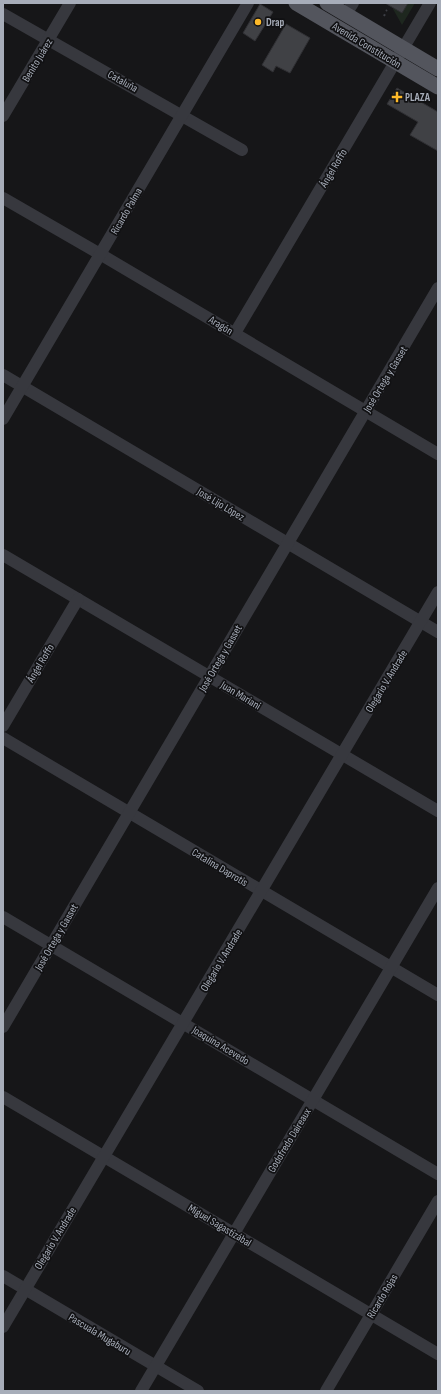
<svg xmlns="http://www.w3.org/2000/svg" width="441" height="1394" font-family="'Sofia Sans Condensed',sans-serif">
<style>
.green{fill:#1e271f}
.building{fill:#404145;stroke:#303034}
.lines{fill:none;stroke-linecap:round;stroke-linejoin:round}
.path{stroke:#3d3f45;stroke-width:2;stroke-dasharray:2 3;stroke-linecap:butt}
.minor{stroke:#37383e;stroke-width:12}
.major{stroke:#53555d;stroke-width:15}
.poi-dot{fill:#fdb929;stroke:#111113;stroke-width:1.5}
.labels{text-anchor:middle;stroke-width:3.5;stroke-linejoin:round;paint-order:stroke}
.poi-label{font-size:11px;font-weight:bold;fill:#a7adb9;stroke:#111113;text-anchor:start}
.street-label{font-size:11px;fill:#a7adb9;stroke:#111113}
</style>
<rect width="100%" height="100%" fill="#161618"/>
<polygon class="green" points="408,3 415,3 402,25 393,9 394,8 402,13"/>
<g class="building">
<polygon points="385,3 408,3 402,13"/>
<polygon points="260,4 273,12 255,41 243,33"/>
<polygon points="286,24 310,38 290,73 276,66 273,72 262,65"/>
<polygon points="397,88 438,112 438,151 410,135 418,122 387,104"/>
</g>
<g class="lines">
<g class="path">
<polyline points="386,11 387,10"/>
<polyline points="384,16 385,14"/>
</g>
<g class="minor">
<polyline points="3,14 242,150"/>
<polyline points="346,14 353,3"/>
<polyline points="3,116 70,3"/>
<polyline points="3,198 100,254 438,454"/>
<polyline points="235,333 430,3"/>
<polyline points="3,375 438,632"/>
<polyline points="3,419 248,3"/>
<polyline points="3,555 438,811"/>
<polyline points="3,726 78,599"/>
<polyline points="3,738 438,995"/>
<polyline points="3,917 438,1174"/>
<polyline points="3,1027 438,288"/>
<polyline points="3,1097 438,1354"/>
<polyline points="3,1276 198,1391"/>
<polyline points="3,1327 438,592"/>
<polyline points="141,1391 438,888"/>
<polyline points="326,1391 438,1201"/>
</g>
<g class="major">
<polyline points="296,3 438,87"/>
<polyline points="327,3 438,69"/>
</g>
</g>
<g class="poi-dot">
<circle cx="258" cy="22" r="4"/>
<path d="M395 91h4v4h4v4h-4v4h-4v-4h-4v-4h4z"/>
</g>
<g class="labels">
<g class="poi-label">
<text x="266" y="26">Drap</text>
<text x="405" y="101">PLAZA</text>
</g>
<g class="street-label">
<text transform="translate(367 45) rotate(31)" y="4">Avenida Constitución</text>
<text transform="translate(37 60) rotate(-59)" y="4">Benito Juárez</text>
<text transform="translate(123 81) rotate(29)" y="4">Cataluña</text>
<text transform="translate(333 168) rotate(-59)" y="4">Ángel Roffo</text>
<text transform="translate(126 211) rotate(-60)" y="4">Ricardo Palma</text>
<text transform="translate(221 325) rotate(31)" y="4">Aragón</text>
<text transform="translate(385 379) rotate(-59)" y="4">José Ortega y Gasset</text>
<text transform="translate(221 504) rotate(31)" y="4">José Lijo López</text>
<text transform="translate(220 658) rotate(-60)" y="4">José Ortega y Gasset</text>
<text transform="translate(40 663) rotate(-59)" y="4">Ángel Roffo</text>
<text transform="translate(386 681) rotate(-59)" y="4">Olegario V. Andrade</text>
<text transform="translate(241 695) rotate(31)" y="4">Juan Mariani</text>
<text transform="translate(220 867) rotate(31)" y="4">Catalina Daprotis</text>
<text transform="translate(56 937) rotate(-60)" y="4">José Ortega y Gasset</text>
<text transform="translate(221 960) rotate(-59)" y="4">Olegario V. Andrade</text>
<text transform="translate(221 1045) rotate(31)" y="4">Joaquina Acevedo</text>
<text transform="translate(289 1140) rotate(-59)" y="4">Godofredo Daireaux</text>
<text transform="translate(220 1225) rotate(31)" y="4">Miguel Sagastizábal</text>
<text transform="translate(55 1238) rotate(-59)" y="4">Olegario V. Andrade</text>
<text transform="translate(382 1296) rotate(-59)" y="4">Ricardo Rojas</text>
<text transform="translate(100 1334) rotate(31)" y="4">Pascuala Mugaburu</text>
</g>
</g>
<rect width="441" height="1394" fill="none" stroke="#a7adb9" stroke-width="8"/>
</svg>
